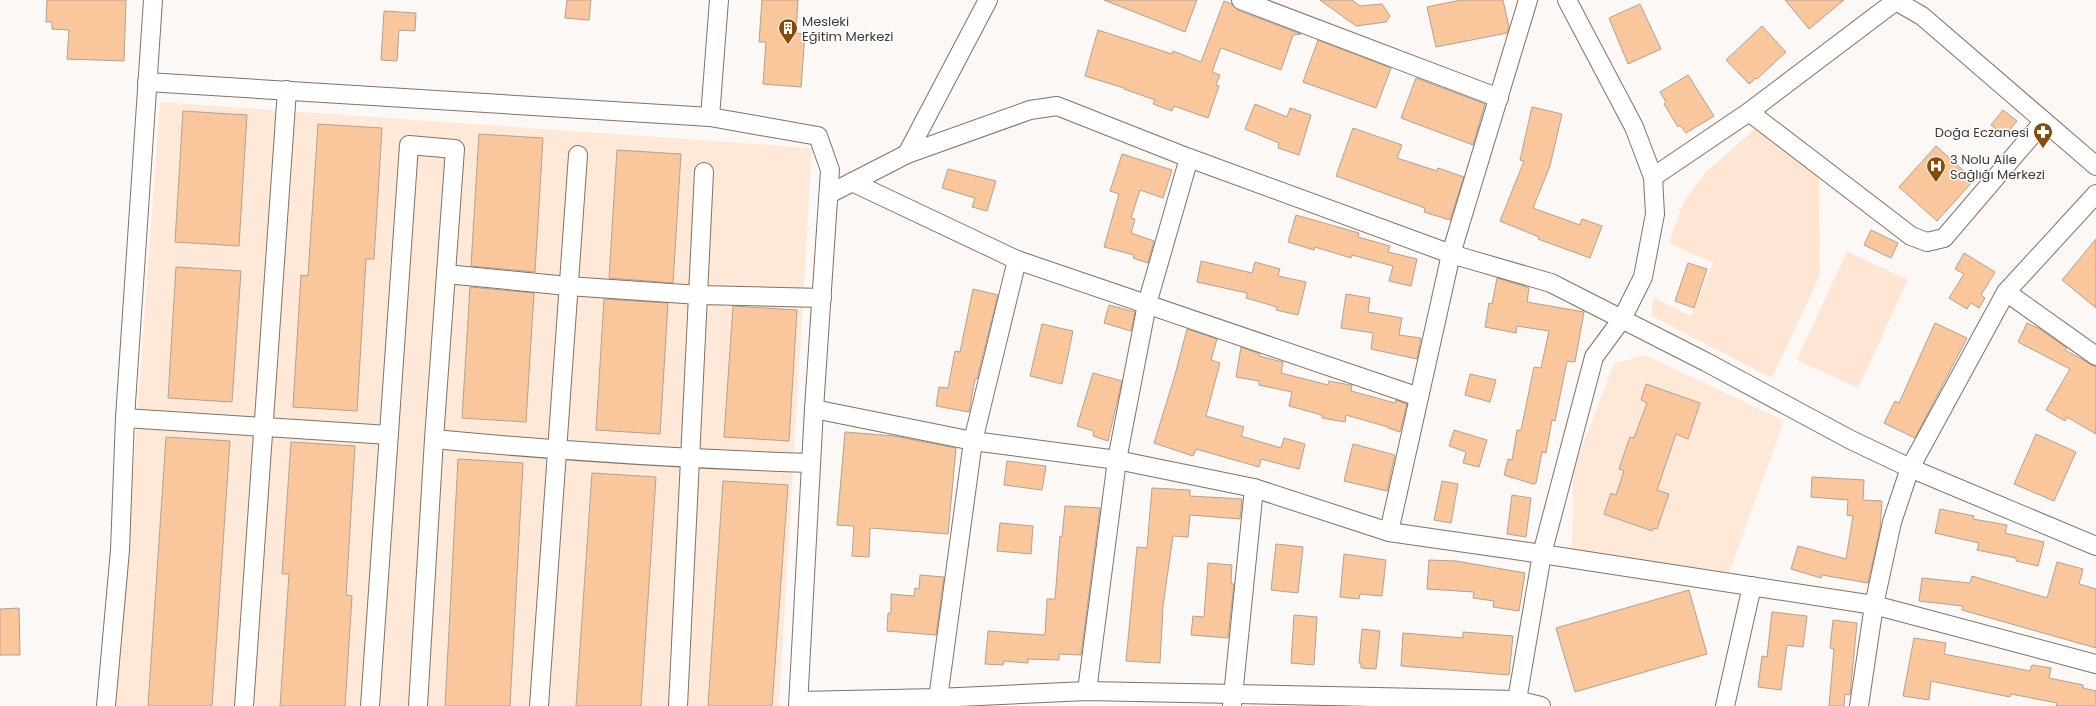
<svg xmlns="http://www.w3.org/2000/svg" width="2096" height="706" font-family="Poppins,sans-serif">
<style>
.built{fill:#fee9d8}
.green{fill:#ffe6d3}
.building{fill:#fac69c;stroke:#b3a192}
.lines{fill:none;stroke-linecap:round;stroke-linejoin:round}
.minor-casing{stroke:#837164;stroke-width:20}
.minor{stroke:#fff;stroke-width:18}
.labels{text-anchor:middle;stroke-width:3;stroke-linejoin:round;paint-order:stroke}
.poi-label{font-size:13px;fill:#3f3832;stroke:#fff;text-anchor:start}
</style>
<rect width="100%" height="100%" fill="#fcf8f5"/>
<g class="built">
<polygon points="160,102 812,148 779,706 116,706"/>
<polygon points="1645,355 1784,421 1729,573 1572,549 1573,470 1614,364"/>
</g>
<g class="green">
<polygon points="1759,125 1819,175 1820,275 1772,378 1651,316 1654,298 1691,316 1713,263 1669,243 1683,203 1705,173"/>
<polygon points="1847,251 1908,280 1858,388 1797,360"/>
</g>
<g class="building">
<polygon points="47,0 126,0 124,61 67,59 69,30 52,29 52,22 46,22"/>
<polygon points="567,0 591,0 589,20 565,18"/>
<polygon points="762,0 798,0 796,33 805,34 801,87 763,84 766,42 759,42"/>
<polygon points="1104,0 1197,0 1185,32"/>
<polygon points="1320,0 1352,0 1360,6 1382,4 1390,16 1386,22 1356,26"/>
<polygon points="1461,0 1503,0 1509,27 1507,33 1436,47 1427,7"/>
<polygon points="1785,0 1844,0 1809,29"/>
<polygon points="1224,1 1232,4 1237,10 1301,34 1293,35 1281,70 1221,48 1212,72 1220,75 1216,85 1219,86 1208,118 1174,106 1172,111 1153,104 1155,100 1124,89 1124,88 1085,76 1098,30 1172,54 1173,51 1201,62"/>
<polygon points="1640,4 1661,49 1628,64 1609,18"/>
<polygon points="384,11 416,13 415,31 399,30 397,61 381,60"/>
<polygon points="1762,26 1786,52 1757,79 1756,78 1749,84 1726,60"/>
<polygon points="1318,40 1391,68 1376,108 1303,82"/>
<polygon points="1688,75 1714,116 1686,133 1680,125 1678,127 1664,104 1666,102 1660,92"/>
<polygon points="1416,78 1485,104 1473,145 1401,118"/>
<polygon points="1255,104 1287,117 1290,108 1311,115 1299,155 1278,148 1279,143 1245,129"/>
<polygon points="1532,107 1562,114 1550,166 1533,208 1580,225 1582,219 1602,226 1590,258 1538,239 1539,237 1500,221 1524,161 1520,160"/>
<polygon points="2003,110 2017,121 2005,136 1991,125"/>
<polygon points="183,111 247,115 239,246 175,242"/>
<polygon points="318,124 382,128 374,259 366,259 357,411 293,407 301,275 308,276"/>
<polygon points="1353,128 1402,145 1397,158 1437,171 1438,168 1464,177 1450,220 1424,212 1425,208 1336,176"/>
<polygon points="479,134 543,138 535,272 471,266"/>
<polygon points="1936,146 1974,180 1937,221 1899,187"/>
<polygon points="617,150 681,154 673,283 609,278"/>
<polygon points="1122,154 1172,170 1163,198 1140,190 1131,218 1135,219 1131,233 1154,241 1148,263 1133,258 1134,255 1104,247 1119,194 1110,191"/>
<polygon points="948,169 996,181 987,211 972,207 975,198 942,188"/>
<polygon points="1296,215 1359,233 1358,237 1390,246 1388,252 1417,259 1411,286 1389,281 1393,266 1352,255 1351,258 1315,247 1314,250 1288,242"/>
<polygon points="1871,230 1898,243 1891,258 1864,245"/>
<polygon points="2096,239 2096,308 2062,280"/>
<polygon points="1964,253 1995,272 1981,295 1985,298 1979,308 1971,303 1967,309 1949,298 1964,274 1955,269"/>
<polygon points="1201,261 1252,273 1255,262 1280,269 1278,276 1306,282 1298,315 1276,310 1277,307 1246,298 1247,293 1197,282"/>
<polygon points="1688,263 1707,269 1694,308 1675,301"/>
<polygon points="176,267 241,271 232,402 168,398"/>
<polygon points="1497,278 1529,288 1527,302 1584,312 1575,362 1567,361 1555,421 1552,420 1546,453 1542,452 1536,483 1533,484 1504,475 1508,459 1512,460 1517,430 1521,430 1534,367 1541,368 1549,331 1517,326 1516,333 1485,327 1489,303 1492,304"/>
<polygon points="470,287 534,293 526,422 462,418"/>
<polygon points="973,289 998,295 977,379 975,379 969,412 936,406 939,387 948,388 955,351 960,352"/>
<polygon points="1346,294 1370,298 1368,312 1402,318 1399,335 1421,338 1417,359 1371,349 1373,333 1341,328"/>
<polygon points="604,299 668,303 660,434 596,430"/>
<polygon points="1109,305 1135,312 1131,331 1104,323"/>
<polygon points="733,306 797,310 789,441 724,437"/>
<polygon points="1935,323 1967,338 1915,438 1884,423 1895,401 1899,403"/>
<polygon points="2027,323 2040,329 2067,348 2065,350 2096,367 2096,434 2067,417 2065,421 2046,410 2070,369 2018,342"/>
<polygon points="1042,324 1073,331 1062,384 1030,376"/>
<polygon points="1187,329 1217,339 1211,360 1220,363 1206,416 1244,427 1241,436 1281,448 1284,438 1305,444 1299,469 1261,459 1259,467 1196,449 1193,456 1154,443 1175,375"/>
<polygon points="1241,347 1260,354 1259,356 1283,362 1281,373 1328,385 1329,381 1350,385 1352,385 1351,391 1395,403 1396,400 1407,404 1400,432 1388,428 1388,427 1346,415 1345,422 1322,418 1322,415 1289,406 1292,392 1259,385 1259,381 1236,377"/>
<polygon points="1093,373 1122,381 1108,441 1093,436 1094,431 1077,426"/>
<polygon points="1470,374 1496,380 1490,402 1465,395"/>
<polygon points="1646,384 1700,403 1688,439 1676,434 1657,490 1669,494 1657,529 1654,528 1652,531 1604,514 1611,493 1616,495 1624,471 1619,469 1630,437 1634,438 1647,403 1641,400"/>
<polygon points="1454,430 1487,440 1479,467 1463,463 1466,452 1449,446"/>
<polygon points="845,432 894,436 956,448 948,534 870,528 869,557 852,556 854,526 837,525"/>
<polygon points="2036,434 2076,452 2054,501 2014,484"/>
<polygon points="166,437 230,441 212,706 148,706"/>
<polygon points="291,442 355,446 346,595 352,596 345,706 280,706 289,574 282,574"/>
<polygon points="1353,444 1395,455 1387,491 1344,481"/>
<polygon points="458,459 523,463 510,706 445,706"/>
<polygon points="1007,461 1046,466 1042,490 1004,485"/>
<polygon points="592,473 656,477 641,706 576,706"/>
<polygon points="1812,477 1864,480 1863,500 1882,501 1880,529 1868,583 1822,575 1821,578 1791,569 1798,546 1846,559 1853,516 1847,515 1848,500 1811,497"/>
<polygon points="723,481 788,485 772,706 708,706"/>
<polygon points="1442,481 1458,484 1451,523 1434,520"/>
<polygon points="1152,488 1190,490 1190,496 1242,499 1240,519 1190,515 1188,537 1173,536 1163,606 1160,663 1126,661 1137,547 1147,548"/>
<polygon points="1512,495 1531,498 1526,537 1507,534"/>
<polygon points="1065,506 1100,508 1081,655 1059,654 1059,660 1028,659 1028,663 1004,661 1003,665 985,664 988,631 1045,635 1047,599 1055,599 1060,536 1062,537"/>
<polygon points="1940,509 1974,516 1973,519 2007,525 2005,533 2044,542 2038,566 2016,561 2016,558 1977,550 1979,543 1935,533"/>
<polygon points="1000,523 1033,526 1031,554 997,551"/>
<polygon points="1276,544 1303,547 1298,593 1271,590"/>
<polygon points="1344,554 1386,560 1382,596 1360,594 1359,599 1340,597"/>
<polygon points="1429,560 1456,561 1525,573 1519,611 1493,607 1494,601 1473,598 1474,592 1427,589"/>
<polygon points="2057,562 2083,569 2079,584 2096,589 2096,648 1962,610 1963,606 1919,601 1922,578 1970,583 1972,576 2047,598"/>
<polygon points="1208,563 1232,565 1231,584 1234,584 1228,638 1191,635 1193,616 1204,617"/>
<polygon points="920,575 944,577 936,635 887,631 888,613 891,613 891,594 914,596 915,588 919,589"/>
<polygon points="1689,590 1707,654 1575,692 1556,628"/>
<polygon points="19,608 20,655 0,655 0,609"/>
<polygon points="1772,612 1807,616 1803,647 1787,645 1781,690 1758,687 1762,656 1767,657"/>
<polygon points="1294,615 1317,617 1314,665 1291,663"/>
<polygon points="1833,620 1857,623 1850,695 1845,694 1844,706 1829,706 1834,649 1830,648"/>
<polygon points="1362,629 1380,631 1376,669 1361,668 1361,663 1359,663"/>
<polygon points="1463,632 1513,636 1509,675 1401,666 1403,633 1463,638"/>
<polygon points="1914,638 1946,643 1944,654 2030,671 2032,665 2051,668 2049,678 2083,685 2083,688 2096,691 2096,706 2056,706 2057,703 2011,694 2010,697 1931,681 1929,700 1903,696"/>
</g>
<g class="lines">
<defs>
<g id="minor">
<polyline points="1241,0 1499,98"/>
<polyline points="1896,1 1922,16 2096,166"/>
<polyline points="147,82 710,117 818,136 830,170 814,409 798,706"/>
<polyline points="1749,112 1911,236 1927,242 1944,238 2044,121"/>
<polyline points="710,117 719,0"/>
<polyline points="907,154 988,0"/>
<polyline points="1653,177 1749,112 1897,0"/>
<polyline points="852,182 1017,260 1419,397"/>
<polyline points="829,194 907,154 1030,110 1057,106 1189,158 1451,254 1551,283 1706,362 1851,440 1910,468 2096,546"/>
<polyline points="446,274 568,286 699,295 822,298"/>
<polyline points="2006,292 2096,356"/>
<polyline points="814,409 973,441 1117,460 1254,488 1389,532 1542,554 1874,605 2096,664"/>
<polyline points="125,418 389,435"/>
<path d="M434 439C560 451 685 459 811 463"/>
<polyline points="1389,532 1451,254 1528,0"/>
<polyline points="1087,691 1117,460 1147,304 1189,158"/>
<polyline points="799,701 937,698 1087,691 1517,700 1541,706"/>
<polyline points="106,706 120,550 125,418 153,0"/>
<polyline points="244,706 287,90"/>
<polyline points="370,706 409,145 455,149 434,439 418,706"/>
<polyline points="539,706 578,155"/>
<polyline points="678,706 704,172"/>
<polyline points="937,706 973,441 1017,260"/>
<polyline points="1232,706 1254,488"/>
<polyline points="1516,706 1542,554 1594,357 1622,319 1643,277 1655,214 1653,177 1634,127 1567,0"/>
<polyline points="1725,706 1752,586"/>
<polyline points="1859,706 1874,605 1892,522 1910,468 2006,292 2096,194"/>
</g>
</defs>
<use href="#minor" class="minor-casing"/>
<use href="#minor" class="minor"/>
</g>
<defs>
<symbol id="building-pin" viewBox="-11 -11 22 30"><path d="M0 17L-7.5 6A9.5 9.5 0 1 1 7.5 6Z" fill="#874c06" stroke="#fff"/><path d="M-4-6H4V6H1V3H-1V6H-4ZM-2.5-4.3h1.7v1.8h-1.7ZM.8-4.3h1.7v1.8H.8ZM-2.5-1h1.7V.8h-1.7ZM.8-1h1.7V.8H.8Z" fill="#fff"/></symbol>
<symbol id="pharmacy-pin" viewBox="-11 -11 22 30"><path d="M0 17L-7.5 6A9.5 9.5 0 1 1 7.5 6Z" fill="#874c06" stroke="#fff"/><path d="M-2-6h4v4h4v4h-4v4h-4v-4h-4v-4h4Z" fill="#fff"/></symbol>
<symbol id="hospital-pin" viewBox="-11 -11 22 30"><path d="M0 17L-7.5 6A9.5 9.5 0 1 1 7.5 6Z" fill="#874c06" stroke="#fff"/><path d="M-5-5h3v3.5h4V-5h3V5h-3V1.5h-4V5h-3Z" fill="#fff"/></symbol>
</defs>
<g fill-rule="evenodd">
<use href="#building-pin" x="777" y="17" width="22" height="30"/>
<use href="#pharmacy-pin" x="2032" y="121" width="22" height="30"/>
<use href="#hospital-pin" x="1925" y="155" width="22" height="30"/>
</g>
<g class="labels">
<g class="poi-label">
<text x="802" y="26">Mesleki<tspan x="802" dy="15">Eğitim Merkezi</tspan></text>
<text x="2029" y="137" text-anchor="end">Doğa Eczanesi</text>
<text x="1950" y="164">3 Nolu Aile<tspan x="1950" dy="15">Sağlığı Merkezi</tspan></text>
</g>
</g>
</svg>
